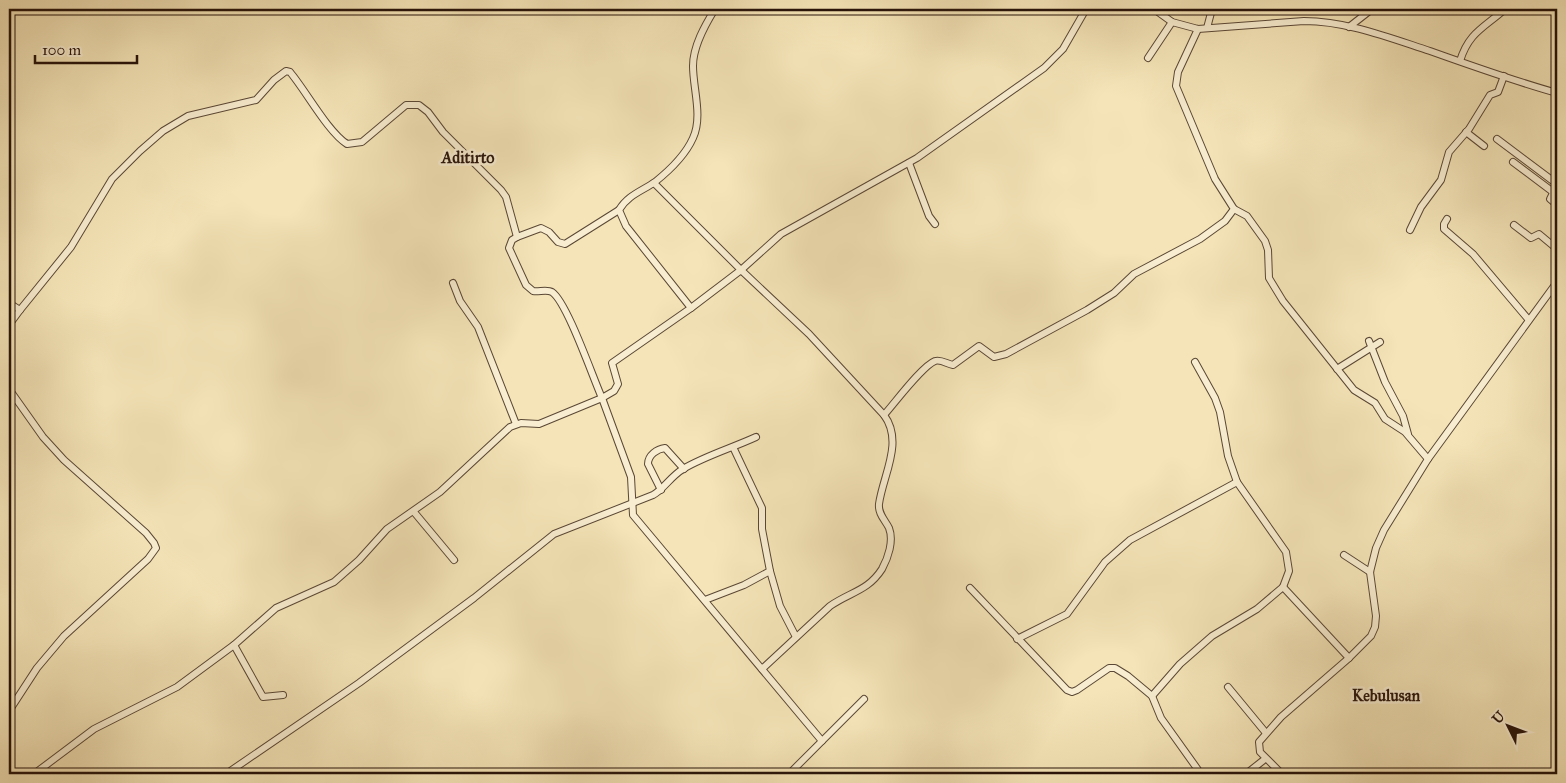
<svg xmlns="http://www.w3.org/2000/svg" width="1566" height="783" font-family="'IM FELL Great Primer',serif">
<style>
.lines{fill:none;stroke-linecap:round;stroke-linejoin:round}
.minor-casing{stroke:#5a4735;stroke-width:8}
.minor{stroke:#f8edd0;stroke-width:6}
.labels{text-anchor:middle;stroke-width:5;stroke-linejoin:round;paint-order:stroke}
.quarter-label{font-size:16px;font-weight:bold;fill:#27130a;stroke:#f8edd0}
</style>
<rect width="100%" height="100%" fill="#f4e4b7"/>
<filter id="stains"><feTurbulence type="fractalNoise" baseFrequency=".004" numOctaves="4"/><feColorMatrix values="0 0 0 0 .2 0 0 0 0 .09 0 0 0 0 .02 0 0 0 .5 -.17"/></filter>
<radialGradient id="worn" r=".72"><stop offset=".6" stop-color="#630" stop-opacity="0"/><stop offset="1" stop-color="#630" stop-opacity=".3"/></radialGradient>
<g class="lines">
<defs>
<g id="minor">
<path d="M1154 9 1172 22 1198 29 1304 21C1347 21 1390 38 1430 51 1472 66 1514 81 1557 93"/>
<polyline points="1349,27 1372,9"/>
<polyline points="1207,28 1212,9"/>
<polyline points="1148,58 1172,22"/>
<path d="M1460 61C1469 32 1484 28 1505 9"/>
<polyline points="1466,132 1484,146"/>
<polyline points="1497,139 1557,184"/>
<polyline points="1513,162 1553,192"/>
<polyline points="909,163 929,216 935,224"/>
<polyline points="654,183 741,270 781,234 917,158 1044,68 1063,49 1086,9"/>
<polyline points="1554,191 1550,199 1557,205"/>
<polyline points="1234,209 1247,216 1265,241 1268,250 1269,278 1283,301 1354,390 1375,403 1385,419 1405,432 1428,459"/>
<polyline points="1447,219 1444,224 1444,229 1473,254 1528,319"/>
<polyline points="1514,225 1531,238 1539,234 1557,249"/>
<polyline points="1410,230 1421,207 1441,180 1449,152 1469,129 1490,95 1498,92 1504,76"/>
<path d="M517 237 512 240 509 248 526 285 533 291C539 292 547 289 552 292 567 302 593 378 602 398L614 391 618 384 612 363 691 308 626 226 619 210C628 195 642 191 655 182 670 170 685 156 693 138 703 116 693 89 693 66 693 46 705 25 715 9"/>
<polyline points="453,283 460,301 478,327 516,424"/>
<polyline points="9,303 20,310 9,325"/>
<path d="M691 308 741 270 809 334 884 415C904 442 883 475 879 504 878 514 885 520 889 528 894 541 888 558 882 569 868 591 850 592 830 606L762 669"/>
<path d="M20 310 71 247 112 179 140 151 163 131 188 116 256 100 274 80 286 71 290 72C306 91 328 132 347 144L362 142 406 105H419L428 112 443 132 501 190 506 197 517 237 541 228 549 232 558 242 565 244 619 210"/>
<polyline points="1369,341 1385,382 1403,416 1408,434"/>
<polyline points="1195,362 1215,398 1220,412 1228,456 1237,482 1286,552 1289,571 1283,587"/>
<polyline points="1337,369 1380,342"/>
<polyline points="9,389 43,437 64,460 146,533 154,543 156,548 148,559 64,636 37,668 9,711"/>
<path d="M884 415C894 404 922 366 935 361 941 359 947 364 953 365L979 346 994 357 1006 354 1087 310 1114 293 1134 274 1200 239 1225 221 1234 209 1215 179 1176 86 1178 72 1198 29"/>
<path d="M661 490 648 464C648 455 657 449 665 448L684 469"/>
<polyline points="414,512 454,560"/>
<polyline points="1344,555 1370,572"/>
<polyline points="770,571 780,606 796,637"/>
<polyline points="970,588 1067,690 1072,692 1077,690 1109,668 1115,668 1128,676 1152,696 1161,718 1201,774"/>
<polyline points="705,600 744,585 770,571 762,529 762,508 733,447"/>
<polyline points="1017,639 1067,614 1105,562 1130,540 1237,482"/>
<polyline points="234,645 263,697 283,695"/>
<polyline points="1228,687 1266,733"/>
<polyline points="1152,696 1180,664 1212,636 1257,609 1283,587 1349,658"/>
<polyline points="822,741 864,699"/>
<polyline points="34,774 94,729 177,687 234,645 276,608 334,582 359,560 387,529 440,492 510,427 521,423 539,424 602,398 631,477 633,515 822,741 789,774"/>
<path d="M226 774 359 683 474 598 554 534 653 495C664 489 670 477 683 469 705 456 732 448 756 437"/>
<polyline points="1246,774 1265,759"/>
<polyline points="1282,774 1260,752 1259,742 1281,717 1349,658 1371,636 1375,627 1376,616 1370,572 1376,548 1384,530 1428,459 1557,282"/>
</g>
</defs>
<use href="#minor" class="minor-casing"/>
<use href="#minor" class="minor"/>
</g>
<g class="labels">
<g class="quarter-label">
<text x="468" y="163">Aditirto</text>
<text x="1386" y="701">Kebulusan</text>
</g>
</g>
<rect width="1566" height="783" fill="none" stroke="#f4e4b7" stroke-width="30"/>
<rect x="10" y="10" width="1546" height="763" fill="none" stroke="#27130a" stroke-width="2.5"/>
<rect x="15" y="15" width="1536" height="753" fill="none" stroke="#27130a"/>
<g transform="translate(1508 726) rotate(312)" stroke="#f8edd0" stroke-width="4" paint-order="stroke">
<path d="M0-4L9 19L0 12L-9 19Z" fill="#27130a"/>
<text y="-8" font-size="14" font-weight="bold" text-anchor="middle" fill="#27130a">U</text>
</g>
<path d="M35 55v8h102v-8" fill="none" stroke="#27130a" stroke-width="2.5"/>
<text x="42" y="55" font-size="15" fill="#27130a" stroke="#f8edd0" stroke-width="4" paint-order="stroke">100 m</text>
<rect width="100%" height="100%" filter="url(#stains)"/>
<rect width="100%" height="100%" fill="url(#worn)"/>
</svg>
